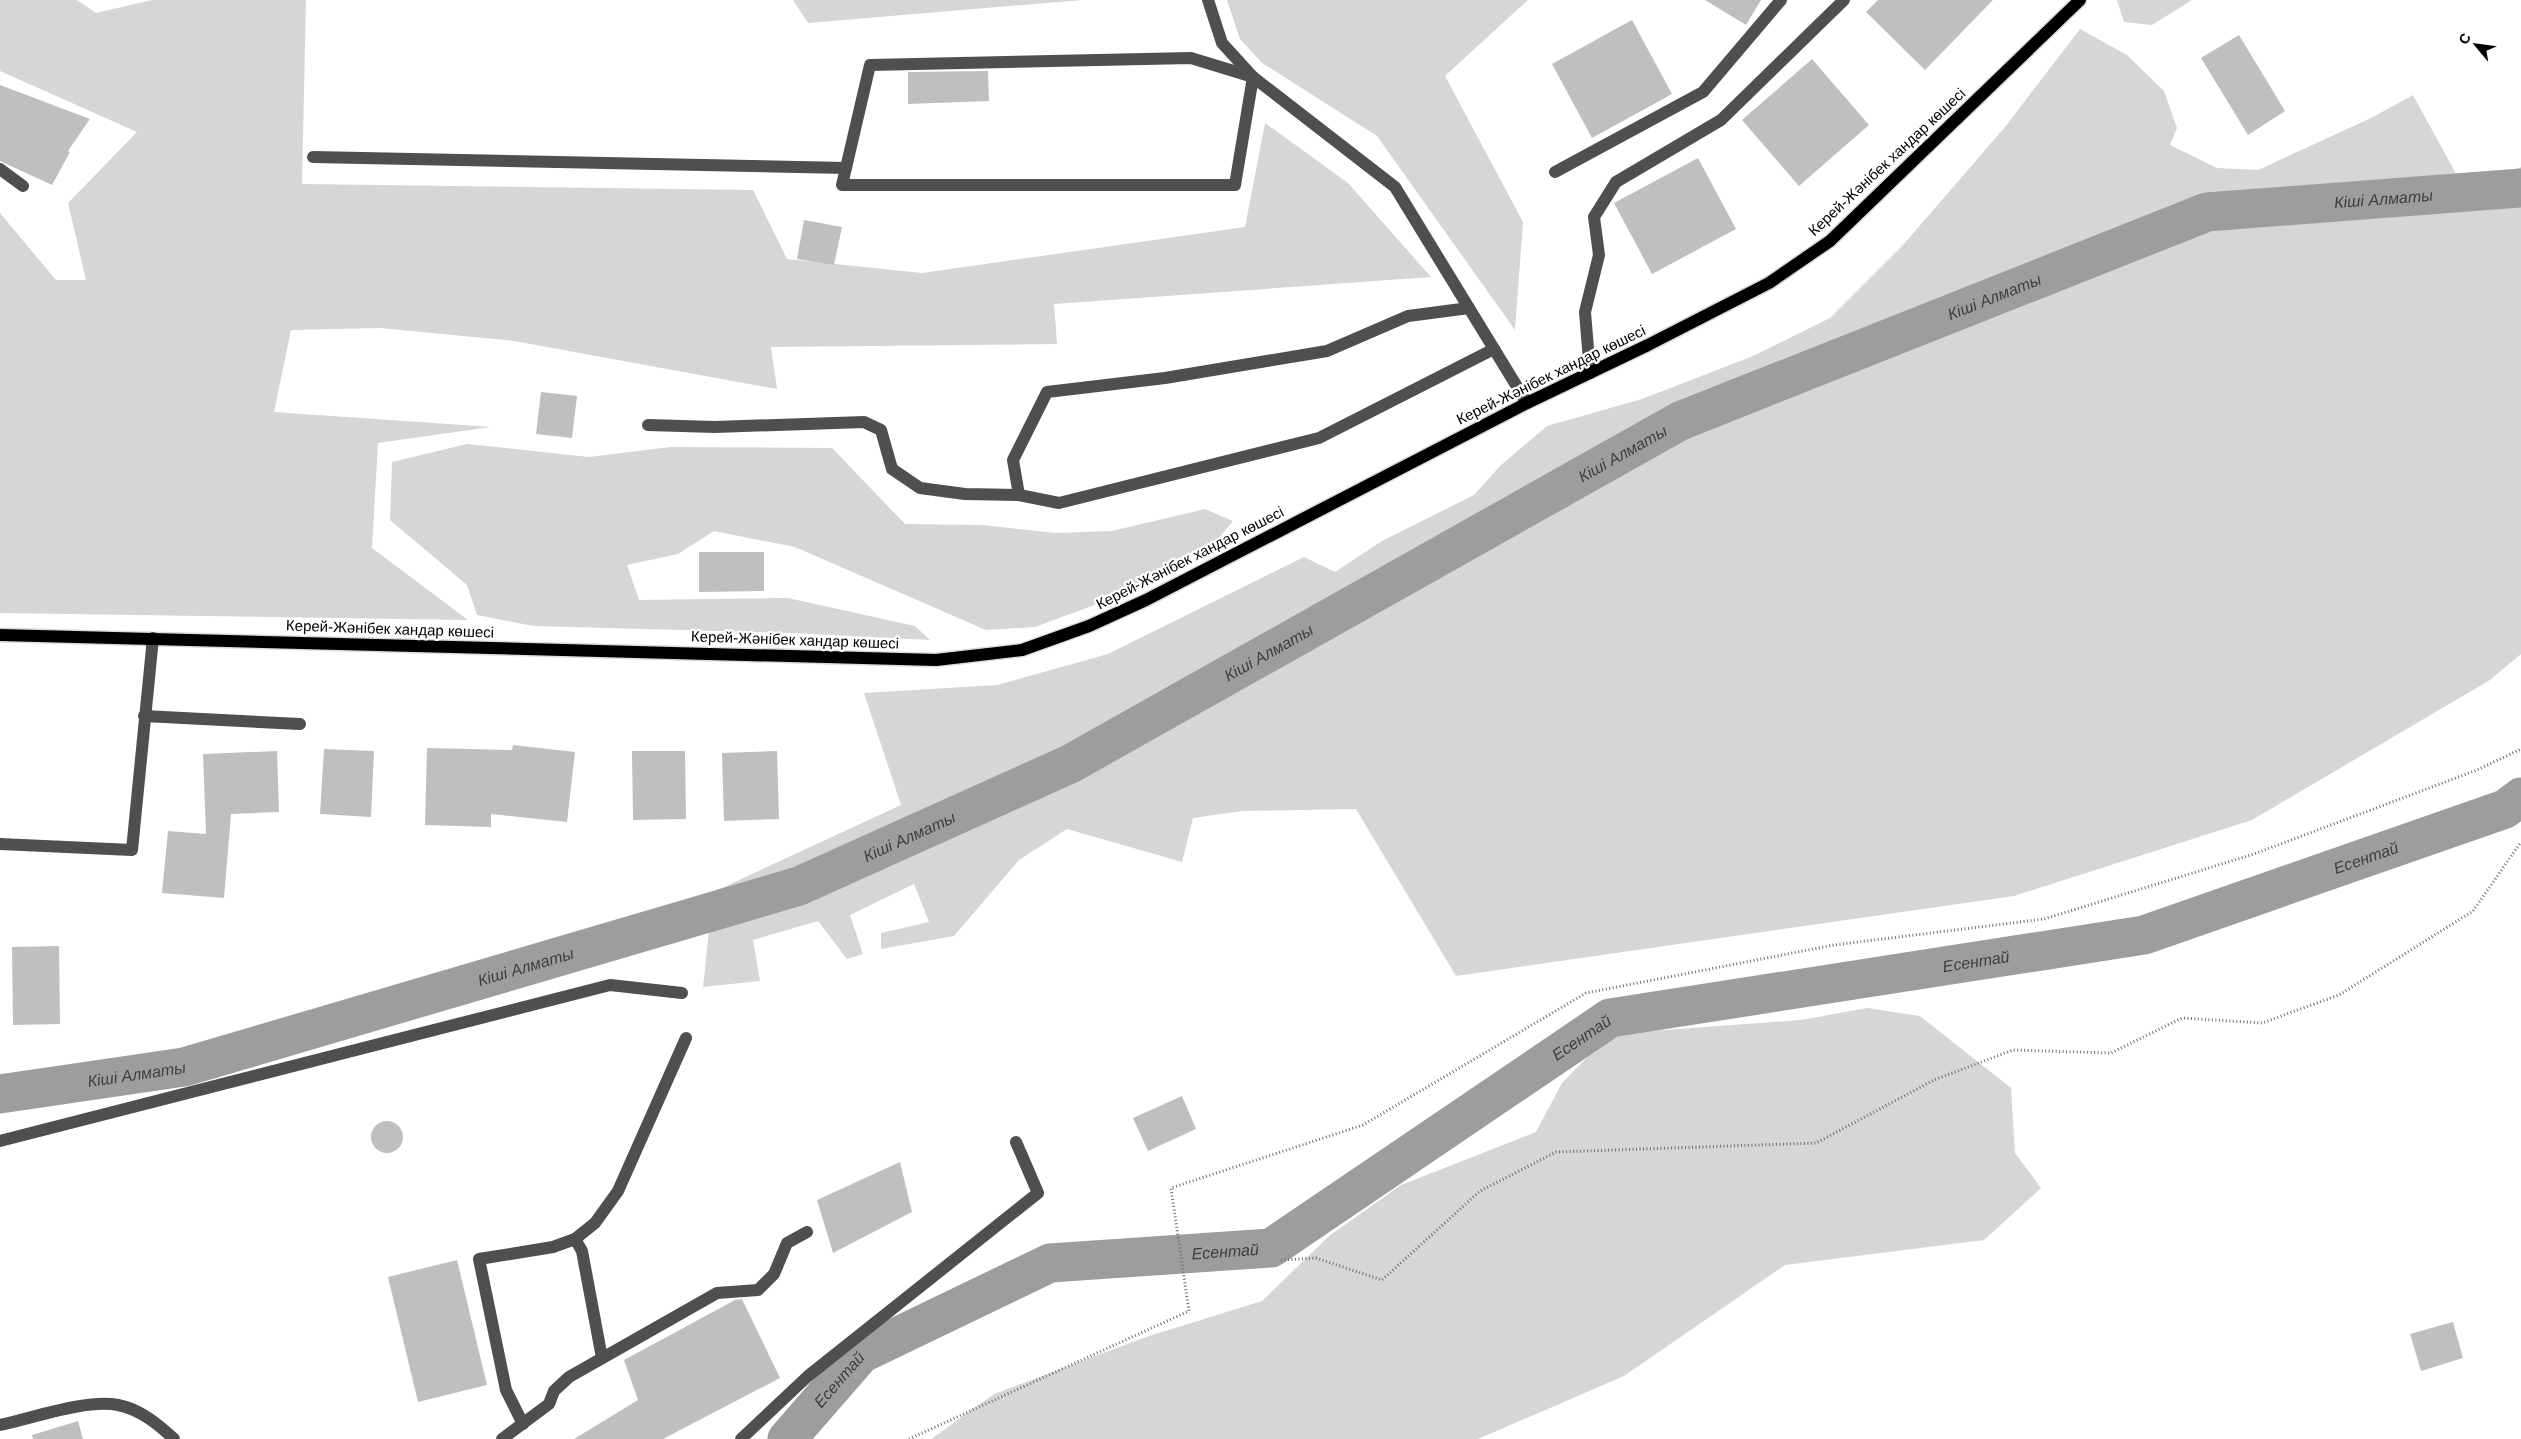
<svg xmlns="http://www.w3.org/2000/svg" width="2521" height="1439" font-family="Helvetica,sans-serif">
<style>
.green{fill:#d6d6d6}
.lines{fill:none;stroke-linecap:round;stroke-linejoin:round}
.river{stroke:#9d9d9d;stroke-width:39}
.building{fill:#bfbfbf}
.major-casing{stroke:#dbdbdb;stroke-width:15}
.path{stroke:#717171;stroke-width:3;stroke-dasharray:1 2.5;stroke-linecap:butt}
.minor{stroke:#4f4f4f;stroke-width:12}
.major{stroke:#000;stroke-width:12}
.labels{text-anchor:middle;stroke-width:4.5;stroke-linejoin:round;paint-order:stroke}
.street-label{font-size:15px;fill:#000;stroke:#fff}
.water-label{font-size:16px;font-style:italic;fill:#3e3e3e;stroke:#fff}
</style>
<rect width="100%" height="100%" fill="#fff"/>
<g class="green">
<polygon points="0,0 77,0 96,13 152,0 306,0 302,184 753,190 787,259 922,273 1245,227 1265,123 1348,183 1431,277 1054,304 1057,344 771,347 777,389 514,341 380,328 291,330 274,412 491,427 378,443 372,548 468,620 0,613 0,213 56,280 86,280 68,203 137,132 0,71"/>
<polygon points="793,0 1082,0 808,23"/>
<polygon points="1227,0 1528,0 1445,76 1523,222 1515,330 1377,136 1262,63 1240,39"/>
<polygon points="2117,0 2192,0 2152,25 2124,22"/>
<polygon points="2080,29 2127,55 2164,91 2177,128 2170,145 2217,168 2258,170 2371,118 2413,95 2466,192 2521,167 2521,654 2490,680 2252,820 2014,896 1456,976 1356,809 1242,811 1193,818 1182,862 1067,829 1019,860 954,936 881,949 881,933 929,922 914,884 850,915 863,954 847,959 818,921 753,940 760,981 703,987 713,892 901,805 864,693 997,685 1108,654 1304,557 1335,572 1382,541 1474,495 1500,466 1547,426 1642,399 1753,356 1830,318 1903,245 2005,127"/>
<polygon points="467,444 589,457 670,447 832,448 905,524 981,525 1056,533 1112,531 1205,509 1233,521 1219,538 1108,600 1035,627 986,630 795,547 714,531 678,554 627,565 639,600 788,598 915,626 930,640 791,633 533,626 477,615 467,585 390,520 392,462"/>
<polygon points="1867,1008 1920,1016 2011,1088 2015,1153 2041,1188 1984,1240 1785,1265 1624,1376 1478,1439 931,1439 994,1394 1146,1337 1262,1301 1329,1236 1401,1185 1536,1132 1562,1083 1610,1034 1801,1020"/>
</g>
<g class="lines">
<g class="river">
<path id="s1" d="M0 1094 184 1067 799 886 1070 764 1680 421 2207 212 2521 188"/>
<path id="s2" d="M787 1439 861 1354 1050 1263 1271 1248 1610 1018 2144 935 2505 809 2521 797"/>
</g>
</g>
<g class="building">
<polygon points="1705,0 1761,0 1746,25"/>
<polygon points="1878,0 1993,0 1925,70 1866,12"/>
<polygon points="1632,20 1672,94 1592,138 1552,64"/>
<polygon points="2239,35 2285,111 2248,135 2201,58"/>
<polygon points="1812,59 1869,125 1799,186 1742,120"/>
<polygon points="988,71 989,101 908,104 908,72"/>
<polygon points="0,85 90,119 68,151 70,152 52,185 0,161"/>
<polygon points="1698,158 1736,229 1652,274 1614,203"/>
<polygon points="804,220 842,227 834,265 797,259"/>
<polygon points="541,392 577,396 572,438 536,434"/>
<polygon points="699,552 764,552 764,591 699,592"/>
<polygon points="513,745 575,752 567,822 491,814 491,827 425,825 427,748 512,750"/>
<polygon points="324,749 374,751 371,817 320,814"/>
<polygon points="277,751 279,812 231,814 224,898 162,893 168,831 206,834 203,754"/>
<polygon points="632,751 685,751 686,819 633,820"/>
<polygon points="777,751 779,819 724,821 722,753"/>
<polygon points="59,946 60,1024 13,1025 12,947"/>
<polygon points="1182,1096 1196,1129 1148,1151 1133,1118"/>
<circle cx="387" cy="1137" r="16"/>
<polygon points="900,1162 912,1212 833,1253 817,1200"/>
<polygon points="457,1260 487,1385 418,1402 388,1277"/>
<polygon points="742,1299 780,1378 663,1439 574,1439 638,1400 624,1360 735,1300"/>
<polygon points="2453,1322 2463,1358 2421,1371 2410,1334"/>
<polygon points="78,1421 83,1439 33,1439 32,1435"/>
</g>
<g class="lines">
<defs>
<polyline id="major" points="0,635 936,660 1022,650 1089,626 1146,600 1527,403 1648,345 1769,283 1830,241 2080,0"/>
</defs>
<use href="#major" class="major-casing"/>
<g class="path">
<polyline points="1281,1260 1316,1258 1382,1280 1480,1191 1556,1152 1816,1143 1934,1080 2013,1050 2111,1053 2182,1018 2262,1023 2339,995 2473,911 2521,842"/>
<polyline points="909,1439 1189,1311 1171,1188 1363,1125 1586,993 1834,945 2044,919 2254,854 2477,770 2521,749"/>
</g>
<g class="minor">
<polyline points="1208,0 1222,43 1253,77 1395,187 1527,403"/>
<polygon points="1191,58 1253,77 1235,185 842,185 870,65"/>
<polyline points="313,157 846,168"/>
<polyline points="0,169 23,186"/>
<polyline points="1555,172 1703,92 1781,0"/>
<polyline points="1590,373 1585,312 1599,255 1594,217 1616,182 1721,120 1844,0"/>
<polyline points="648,425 715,427 864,422 881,430 892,469 920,488 965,494 1019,495 1059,503 1319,438 1494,349"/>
<polyline points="1019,495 1013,460 1047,392 1165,378 1327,351 1408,316 1469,308"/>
<polyline points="144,716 300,724"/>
<polyline points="0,844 132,850 153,638"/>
<polyline points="0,1141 610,985 682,993"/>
<polyline points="575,1239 582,1251 602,1358"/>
<polyline points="523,1424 506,1390 479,1259 553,1247 575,1239 595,1223 618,1191 686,1038"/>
<path d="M0 1425C33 1418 86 1399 118 1405 140 1409 159 1425 174 1439"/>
<polyline points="502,1439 549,1404 554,1391 569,1377 717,1293 758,1290 774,1274 787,1243 807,1232"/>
<polyline points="741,1439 808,1376 1038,1193 1016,1142"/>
</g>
<use href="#major" class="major"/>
</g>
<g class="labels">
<g class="street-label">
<text transform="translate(1887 162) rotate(-43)" y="5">Керей-Жәнібек хандар көшесі</text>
<text transform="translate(1551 375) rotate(-26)" y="5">Керей-Жәнібек хандар көшесі</text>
<text transform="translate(1190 558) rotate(-27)" y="5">Керей-Жәнібек хандар көшесі</text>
<text transform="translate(390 629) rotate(2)" y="5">Керей-Жәнібек хандар көшесі</text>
<text transform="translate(795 640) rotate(2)" y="5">Керей-Жәнібек хандар көшесі</text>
</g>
<g class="water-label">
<text dy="6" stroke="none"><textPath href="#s1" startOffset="2568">Кіші Алматы</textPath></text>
<text dy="6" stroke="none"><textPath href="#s1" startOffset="2162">Кіші Алматы</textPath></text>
<text dy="6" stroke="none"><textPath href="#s1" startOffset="1758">Кіші Алматы</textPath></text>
<text dy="6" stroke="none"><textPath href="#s1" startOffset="1352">Кіші Алматы</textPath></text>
<text dy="6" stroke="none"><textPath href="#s1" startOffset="948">Кіші Алматы</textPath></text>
<text dy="6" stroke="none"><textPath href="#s2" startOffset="1729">Есентай</textPath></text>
<text dy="6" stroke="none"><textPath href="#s2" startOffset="1324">Есентай</textPath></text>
<text dy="6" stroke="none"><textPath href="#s1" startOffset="542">Кіші Алматы</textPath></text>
<text dy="6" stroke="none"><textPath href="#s2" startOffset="919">Есентай</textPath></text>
<text dy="6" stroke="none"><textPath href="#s1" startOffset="138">Кіші Алматы</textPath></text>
<text dy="6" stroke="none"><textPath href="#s2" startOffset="498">Есентай</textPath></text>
<text dy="6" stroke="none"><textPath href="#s2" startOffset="79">Есентай</textPath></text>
</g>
</g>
<g transform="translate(2476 45) rotate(299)" stroke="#ffffff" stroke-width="4" paint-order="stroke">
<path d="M0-4L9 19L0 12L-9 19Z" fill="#000000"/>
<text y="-8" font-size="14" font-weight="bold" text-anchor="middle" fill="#000000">С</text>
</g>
</svg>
